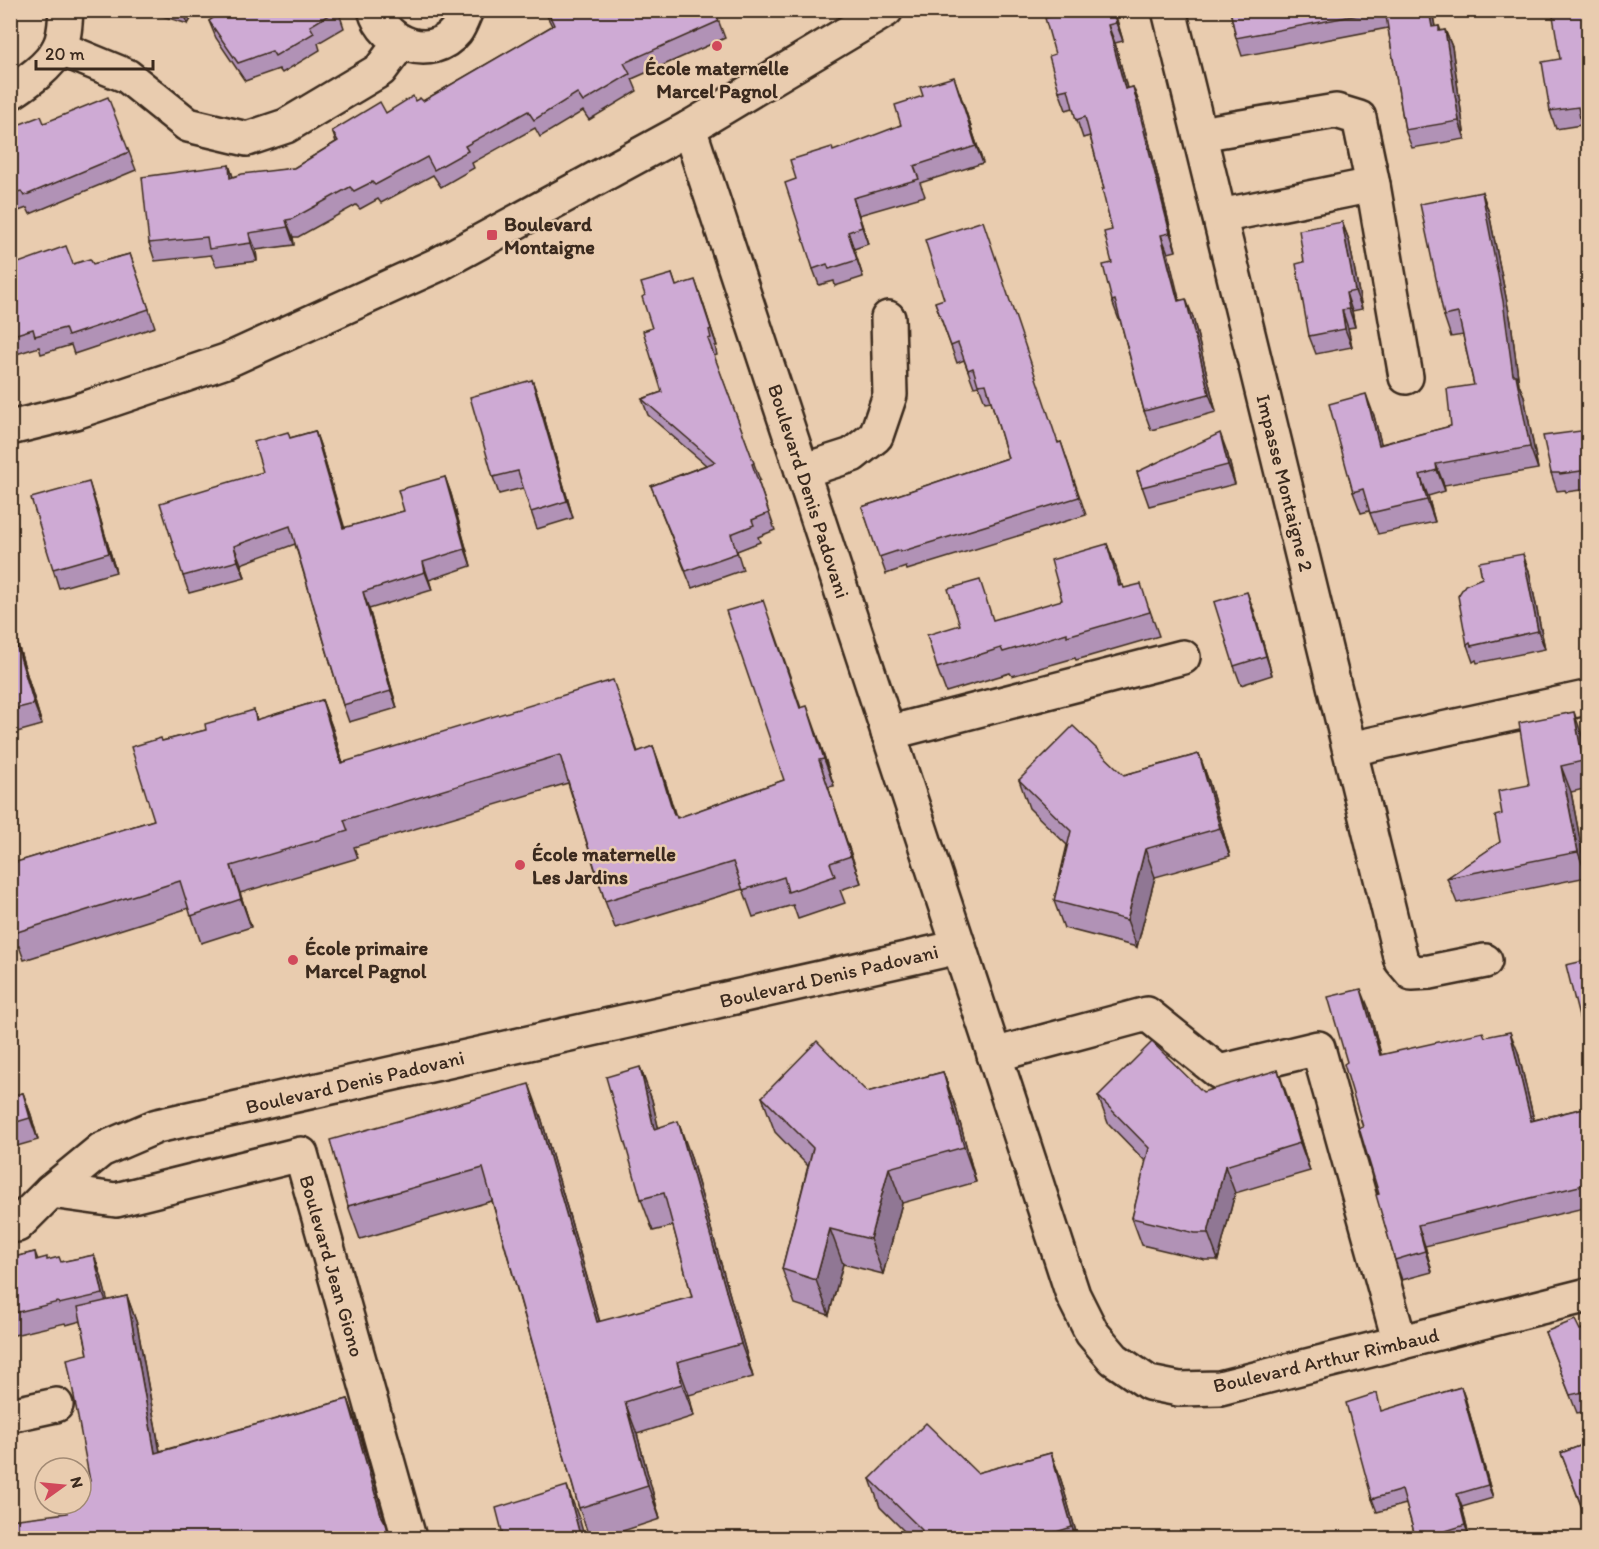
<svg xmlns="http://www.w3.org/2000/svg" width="1599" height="1549" font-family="Itim,sans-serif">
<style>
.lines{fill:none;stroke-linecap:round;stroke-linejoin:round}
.minor-casing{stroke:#3b2a1e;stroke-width:38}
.minor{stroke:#e9ccaf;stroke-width:33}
.wall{fill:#b192b6;stroke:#3b2a1e;stroke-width:1.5}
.shaded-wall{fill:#907794;stroke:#3b2a1e;stroke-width:1.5}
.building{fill:#ceaad4;stroke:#3b2a1e;stroke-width:1.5}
.poi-dot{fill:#d1495b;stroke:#e9ccaf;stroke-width:2}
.labels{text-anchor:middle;stroke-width:5;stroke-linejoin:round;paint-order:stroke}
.poi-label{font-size:20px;font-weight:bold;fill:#3b2a1e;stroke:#e9ccaf;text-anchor:start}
.street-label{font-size:20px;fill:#3b2a1e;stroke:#e9ccaf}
</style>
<rect width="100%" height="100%" fill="#e9ccaf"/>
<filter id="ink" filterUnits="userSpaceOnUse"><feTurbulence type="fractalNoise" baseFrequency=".0167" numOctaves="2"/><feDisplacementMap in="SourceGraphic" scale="12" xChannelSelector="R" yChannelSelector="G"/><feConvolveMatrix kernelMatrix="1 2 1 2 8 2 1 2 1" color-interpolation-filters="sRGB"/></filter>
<g filter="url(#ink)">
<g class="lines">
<defs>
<g id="minor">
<path d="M375 10C384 44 431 62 456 31 460 26 463 17 466 10"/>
<polyline points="1169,10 1401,960 1412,973 1430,972 1485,961"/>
<polyline points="59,48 127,76 188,125 247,139 286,126 380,70 401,42"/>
<path d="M10 93C28 81 49 67 59 48 65 37 65 23 66 10"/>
<polyline points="1200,134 1336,111 1359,118 1373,185 1406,377"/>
<polyline points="1220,216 1373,185"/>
<polyline points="10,428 75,412 226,361 437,265 689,128 886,10"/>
<polyline points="802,471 852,455 876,436 890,395 888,318"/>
<polyline points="888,733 1183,657"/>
<polyline points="1350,749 1586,698"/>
<polyline points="959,947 1073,1295 1092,1333 1114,1359 1149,1383 1179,1389 1220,1388 1588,1295"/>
<polyline points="994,1055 1147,1014 1219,1072 1318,1048 1400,1343"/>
<polyline points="51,1191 101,1150 157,1126 959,947 689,128"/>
<polyline points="10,1226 17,1225 51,1191 116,1200 301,1154 409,1538"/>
<polyline points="10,1415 56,1405"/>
</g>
</defs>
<use href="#minor" class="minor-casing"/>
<use href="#minor" class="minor"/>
</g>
<g class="wall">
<polygon points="143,10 196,10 188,24"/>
<polygon points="225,10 338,10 344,28 318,43 320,50 282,73 279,69 245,81 216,38 209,21"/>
<polygon points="544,10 731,10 717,17 725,38 632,79 637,91 589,120 583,111 540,137 535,128 472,163 474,168 441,187 433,175 381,203 378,199 360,209 356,205 298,237 293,237 294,245 256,250 257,261 216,266 211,255 155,261 149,243 229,165 233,177 294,168 336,142 332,131 386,113 415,101 423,101 552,26"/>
<polygon points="1114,10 1123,41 1115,43 1127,89 1133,87 1140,105 1176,251 1168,253 1175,285 1179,300 1193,317 1216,412 1151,430 1144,411 1120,319 1119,320 1112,301 1112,230 1104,189 1090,136 1083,138 1073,108 1066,110 1059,91 1055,54 1053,16"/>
<polygon points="1230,10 1432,10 1435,27 1439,26 1441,31 1445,30 1452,47 1465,139 1412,148 1405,130 1388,28 1242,56 1236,38"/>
<polygon points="1588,10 1581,125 1556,129 1550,111"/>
<polygon points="960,94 983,163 920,183 925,196 859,215 868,244 854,249 863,277 835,286 834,281 819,285 813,269 796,179"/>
<polygon points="44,123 129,152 136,170 30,214 27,208 10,214 10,128"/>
<polygon points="1482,192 1489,213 1511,322 1519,385 1524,396 1538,469 1444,485 1445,491 1428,496 1435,522 1378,534 1369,511 1361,513 1353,492 1374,416 1381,444 1451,426 1474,385 1463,335 1451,337 1444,316"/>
<polygon points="1342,222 1349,240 1362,309 1352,311 1355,327 1348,328 1352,347 1316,354 1309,336 1304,262"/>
<polygon points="130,254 155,327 74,354 71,345 41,354 39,347 10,356 10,266 93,264"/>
<polygon points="672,274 676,286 701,297 717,346 715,346 717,355 714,356 760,480 758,481 775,530 758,537 760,542 737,551 743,570 692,588 651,486 706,465 648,415 642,399 662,392 652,328 645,295"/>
<polygon points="935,302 1059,443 1061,442 1086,515 907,570 906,567 886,574 862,507 1008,458 991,401 985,402 979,386 974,387 964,360 957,363"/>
<polygon points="532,380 538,396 573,518 537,529 523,488 499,494 493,477"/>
<polygon points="1588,430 1588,489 1566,492 1565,490 1557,491 1551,473"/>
<polygon points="315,431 321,448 344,528 404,511 445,477 451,494 471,566 429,580 432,590 369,609 397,708 349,722 343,705 295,544 241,564 245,578 189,593 183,576 290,438"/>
<polygon points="1227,452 1235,484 1149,506 1137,472"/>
<polygon points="95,501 116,572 59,588 53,569"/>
<polygon points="1107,544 1116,568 1121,586 1149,608 1159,636 1076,660 1075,658 1012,676 1010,673 946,692 937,668 1062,600"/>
<polygon points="1529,571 1545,649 1477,663 1476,660 1473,662 1467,645"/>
<polygon points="1254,611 1272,675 1241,685 1234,666"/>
<polygon points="10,618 42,725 10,734"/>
<polygon points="773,627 801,708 817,734 834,786 828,787 861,883 840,890 845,903 798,919 793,905 753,917 743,889 615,928 605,901 568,783 354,847 358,858 240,893 251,927 201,943 189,908 24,960 19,946 10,949 10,864 154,820 162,741 206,730 254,710 257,720 322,700 332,727 343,763 622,707 638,752 653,746 663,774 675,815 678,818 784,780"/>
<polygon points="1583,738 1588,765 1588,788 1571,792 1587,877 1457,903 1447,878 1500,842 1502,814 1529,785"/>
<polygon points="1199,754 1209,782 1230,856 1155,877 1137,947 1064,928 1054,901 1067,845 1029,808 1019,780 1124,775"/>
<polygon points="1588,960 1588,1039 1587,1040 1580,1021"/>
<polygon points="1369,1009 1381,1055 1485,1037 1518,1052 1534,1120 1588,1107 1588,1207 1425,1246 1432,1272 1402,1280 1395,1260 1347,1062"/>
<polygon points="640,1067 652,1100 658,1127 690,1154 753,1377 689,1395 694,1416 637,1434 660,1519 598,1539 590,1539 579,1508 492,1201 360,1239 348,1206 541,1117 600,1322 692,1297 673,1226 653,1231 641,1199"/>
<polygon points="943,1072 956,1108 976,1182 902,1203 883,1274 843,1264 829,1315 795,1304 782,1269 808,1166 775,1132 762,1097 867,1092"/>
<polygon points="1203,1092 1288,1098 1310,1171 1235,1193 1218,1260 1205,1260 1142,1245 1132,1218 1146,1162 1108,1123 1098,1096"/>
<polygon points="23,1093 31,1115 38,1140 10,1148 10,1096"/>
<polygon points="35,1252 38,1260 61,1262 94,1255 101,1275 107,1301 127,1296 137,1324 160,1451 348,1399 358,1427 385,1522 67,1513 90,1481 88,1354 81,1321 66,1325 65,1323 10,1336 10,1258"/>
<polygon points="1588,1327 1588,1411 1577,1413 1545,1332 1580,1330"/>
<polygon points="1461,1387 1466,1401 1493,1498 1462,1507 1470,1539 1416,1539 1406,1504 1377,1512 1372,1499 1383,1411"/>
<polygon points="1588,1443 1588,1524 1561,1453"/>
<polygon points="1051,1453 1061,1480 1078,1539 912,1539 880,1507 870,1479 977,1473"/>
</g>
<g class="shaded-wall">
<polygon points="183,10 196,10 188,24"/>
<polygon points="1113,10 1114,10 1123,41 1116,23"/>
<polygon points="1429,10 1432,10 1438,45 1432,27"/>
<polygon points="1108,25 1115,43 1132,107 1125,89"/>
<polygon points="1445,30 1452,47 1465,139 1459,121"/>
<polygon points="954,77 960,94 983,163 976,146"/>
<polygon points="1133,87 1140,105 1176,251 1170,233"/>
<polygon points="229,165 235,183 230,178"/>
<polygon points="1482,192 1489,213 1511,322 1519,385 1524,396 1538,469 1530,447 1513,375"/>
<polygon points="853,198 859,215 868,244 862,227"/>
<polygon points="286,220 293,237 294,245 288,227"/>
<polygon points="1342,222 1349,240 1362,309 1355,291"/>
<polygon points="848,232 854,249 863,277 857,260"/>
<polygon points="249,233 256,250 257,261 251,243"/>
<polygon points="1161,235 1168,253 1184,319 1178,301"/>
<polygon points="695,280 701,297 717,346 711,329"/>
<polygon points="1346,293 1352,311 1355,327 1349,309"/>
<polygon points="1186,299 1193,317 1216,412 1209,394"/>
<polygon points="1342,310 1348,328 1352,347 1345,329"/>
<polygon points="532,380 538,396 573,518 567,501"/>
<polygon points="1366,394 1374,416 1387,466 1379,445"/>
<polygon points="315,431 321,448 350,546 343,528"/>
<polygon points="1220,433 1227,452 1235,484 1228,465"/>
<polygon points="1436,464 1444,485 1445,491 1437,470"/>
<polygon points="1420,475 1428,496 1435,522 1427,500"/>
<polygon points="445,477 451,494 471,566 465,549"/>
<polygon points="89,482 95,501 116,572 109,553"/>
<polygon points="1107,544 1116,568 1128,610 1119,586"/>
<polygon points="234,546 241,564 245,578 238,561"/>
<polygon points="1523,554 1529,571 1545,649 1538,631"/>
<polygon points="423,562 429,580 432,590 425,572"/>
<polygon points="363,592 369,609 397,708 391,691"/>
<polygon points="1247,592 1254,611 1272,675 1266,656"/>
<polygon points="10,618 42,725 34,704 10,623"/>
<polygon points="322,700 332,727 351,791 341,763"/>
<polygon points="807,706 817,734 834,786 824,759"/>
<polygon points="1574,712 1583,738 1588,765 1588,776 1583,761"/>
<polygon points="653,746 663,774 684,843 674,815"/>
<polygon points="1199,754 1209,782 1230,856 1220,828"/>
<polygon points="819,760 828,787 861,883 851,856"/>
<polygon points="1561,766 1571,792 1587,877 1578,852"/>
<polygon points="1145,849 1155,877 1137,947 1127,920"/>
<polygon points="231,866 240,893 251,927 241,899"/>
<polygon points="1361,989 1369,1009 1387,1076 1380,1055"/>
<polygon points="1510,1032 1518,1052 1539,1142 1531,1121"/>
<polygon points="640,1067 652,1100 666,1161 654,1129"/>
<polygon points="1278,1070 1288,1098 1310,1171 1300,1143"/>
<polygon points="943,1072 956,1108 976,1182 964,1147"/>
<polygon points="529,1084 541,1117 609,1355 597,1322"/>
<polygon points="23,1093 31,1115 38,1140 30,1118"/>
<polygon points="678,1121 690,1154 753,1377 741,1344"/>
<polygon points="1225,1166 1235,1193 1218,1260 1208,1233"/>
<polygon points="889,1168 902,1203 883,1274 870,1239"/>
<polygon points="1418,1225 1425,1246 1432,1272 1425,1251"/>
<polygon points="830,1229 843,1264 829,1315 816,1280"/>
<polygon points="94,1255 101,1275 111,1314 103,1294"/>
<polygon points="127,1296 137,1324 165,1480 155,1453"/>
<polygon points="677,1362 689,1395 694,1416 682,1384"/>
<polygon points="1461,1387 1466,1401 1493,1498 1488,1485"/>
<polygon points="348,1399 358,1427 390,1539 381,1515"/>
<polygon points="625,1402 637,1434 660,1519 648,1486"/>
<polygon points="1051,1453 1061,1480 1078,1539 1076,1539 1072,1527"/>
<polygon points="567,1486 580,1521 585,1539 581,1539"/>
<polygon points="1457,1494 1462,1507 1470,1539 1465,1525"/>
</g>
<g class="building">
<polygon points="225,10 337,10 310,26 314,33 275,56 272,51 238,63 209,21"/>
<polygon points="547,10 715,10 719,21 624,63 630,74 583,102 577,93 534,120 528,111 465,146 468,151 434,170 427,157 375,185 372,182 354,191 350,187 292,219 286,220 288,227 249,233 251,243 209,249 207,237 149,243 142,177 229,165 230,178 242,174 294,168 338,141 332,131 380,102 386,113 413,96 415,101 420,98 423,101 554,25"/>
<polygon points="1051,10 1113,10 1116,23 1108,25 1125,89 1133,87 1170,233 1161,235 1169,267 1178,301 1186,299 1209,394 1144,411 1115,300 1112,301 1103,265 1112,263 1104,232 1112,230 1102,189 1104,189 1085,117 1076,120 1068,89 1059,91 1049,56 1055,54 1045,18 1053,16"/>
<polygon points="1230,10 1384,10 1236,38"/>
<polygon points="1385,10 1429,10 1432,27 1439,26 1439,31 1445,30 1459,121 1405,130"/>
<polygon points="1552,10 1588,10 1588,164 1578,107 1550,111 1542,62 1560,59"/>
<polygon points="954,77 976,146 914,166 919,179 853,198 862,227 848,232 857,260 829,269 827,264 813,269 785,183 796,179 790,160 832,147 833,151 901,125 895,105 923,96 920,87"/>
<polygon points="108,97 129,152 24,196 21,191 10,194 10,128 41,116 44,123"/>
<polygon points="1482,192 1503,301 1513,375 1516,375 1530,447 1436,464 1437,470 1420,475 1427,500 1370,513 1363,489 1353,492 1329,404 1366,394 1379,445 1451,426 1447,389 1474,385 1458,313 1444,316 1420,204"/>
<polygon points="983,221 1058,443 1061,442 1079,497 900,552 900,550 879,557 862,507 1008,458 986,384 978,385 973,368 968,370 958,343 951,346 935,302 944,299 925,240"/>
<polygon points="1342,222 1355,291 1346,293 1349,309 1342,310 1345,329 1309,336 1296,264 1304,262 1299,230"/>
<polygon points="66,246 73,264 90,259 93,264 130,254 149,309 68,336 65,328 35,336 33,329 10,336 10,266"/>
<polygon points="672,274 676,286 695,280 711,329 709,330 711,338 708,339 754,463 752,464 769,513 752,520 754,525 731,534 737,553 686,571 651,486 715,462 642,399 662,392 643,331 652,328 642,297 645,295 641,283"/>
<polygon points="532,380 567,501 531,512 518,471 493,477 470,397"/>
<polygon points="1588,430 1588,470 1560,474 1559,473 1551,473 1543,436"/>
<polygon points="315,431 343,528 404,511 398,490 445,477 465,549 423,562 425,572 363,592 391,691 343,705 290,526 234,546 238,561 183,576 160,503 263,472 254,442 288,432 290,438"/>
<polygon points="1220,433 1228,465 1142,487 1137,472"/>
<polygon points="89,482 109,553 53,569 31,498"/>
<polygon points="1107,544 1119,586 1123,585 1124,588 1141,584 1150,612 1067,636 1067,633 1003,652 1001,648 937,668 927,635 960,625 948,589 980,580 993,620 1062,600 1051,560"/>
<polygon points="1523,554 1538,631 1471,646 1470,643 1467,645 1458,596 1465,585 1482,578 1479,562"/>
<polygon points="1247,592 1266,656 1234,666 1214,602"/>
<polygon points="763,600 800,708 807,706 824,759 819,760 851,856 830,863 835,876 788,892 784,877 743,890 733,862 605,901 560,755 344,820 348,831 231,866 241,899 191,916 180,881 14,933 10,923 10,864 154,820 131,747 161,738 162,741 206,730 205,724 254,710 256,720 322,700 341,763 613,680 637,752 653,746 674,815 676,815 677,818 784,780 726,611"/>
<polygon points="10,623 34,704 10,710"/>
<polygon points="1574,712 1583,761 1561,766 1578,852 1447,878 1500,842 1495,816 1502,814 1498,791 1529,785 1519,723"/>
<polygon points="1073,726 1124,775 1199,754 1220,828 1145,849 1127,920 1054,901 1071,831 1019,780"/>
<polygon points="1588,861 1588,878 1585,862"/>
<polygon points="1588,960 1588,1020 1588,1019 1580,1021 1566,965"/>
<polygon points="1361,989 1380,1055 1483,1032 1485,1037 1510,1032 1531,1121 1588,1107 1588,1184 1418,1225 1425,1251 1395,1260 1376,1195 1379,1194 1359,1128 1363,1127 1344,1064 1347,1062 1328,997"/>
<polygon points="817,1041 867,1092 943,1072 964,1147 889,1168 870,1239 830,1229 816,1280 782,1269 813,1148 762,1097"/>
<polygon points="1152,1042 1203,1092 1278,1070 1300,1143 1225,1166 1208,1233 1195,1233 1132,1218 1149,1148 1098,1096"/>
<polygon points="640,1067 654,1129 678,1121 741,1344 677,1362 682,1384 625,1402 648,1486 579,1508 483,1168 348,1206 330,1140 529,1084 597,1322 692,1297 664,1193 641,1199 606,1077"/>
<polygon points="23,1093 30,1118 10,1124 10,1096"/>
<polygon points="35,1252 36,1260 47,1257 47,1260 59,1257 61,1262 94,1255 103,1294 59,1304 58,1302 10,1314 10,1258"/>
<polygon points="127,1296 155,1453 348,1399 381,1515 386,1524 390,1539 10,1539 10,1520 67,1513 67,1504 81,1504 81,1481 90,1481 67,1359 88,1354 78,1307"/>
<polygon points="1575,1320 1580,1330 1588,1327 1588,1391 1570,1395 1545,1332"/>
<polygon points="1461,1387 1488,1485 1457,1494 1465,1525 1420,1539 1416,1539 1402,1490 1372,1499 1346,1403 1377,1393 1381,1411"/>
<polygon points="926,1423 977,1473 1051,1453 1072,1527 1034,1539 920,1539 922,1530 870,1479"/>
<polygon points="1588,1443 1588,1519 1587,1520 1561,1453"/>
<polygon points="567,1486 581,1539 504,1539 496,1508"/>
</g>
</g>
<g class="poi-dot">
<circle cx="717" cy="46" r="6"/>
<rect x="486" y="229" width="12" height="12" rx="3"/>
<circle cx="520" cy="865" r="6"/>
<circle cx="293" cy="960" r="6"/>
</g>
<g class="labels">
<g class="poi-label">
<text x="717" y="75" text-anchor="middle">École maternelle<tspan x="717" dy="23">Marcel Pagnol</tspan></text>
<text x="504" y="231">Boulevard<tspan x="504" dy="23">Montaigne</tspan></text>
<text x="532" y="861">École maternelle<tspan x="532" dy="23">Les Jardins</tspan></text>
<text x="305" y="955">École primaire<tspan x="305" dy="23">Marcel Pagnol</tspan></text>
</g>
<g class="street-label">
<text transform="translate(1285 483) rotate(76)" y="7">Impasse Montaigne 2</text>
<text transform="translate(809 491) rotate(72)" y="7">Boulevard Denis Padovani</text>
<text transform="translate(829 976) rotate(-13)" y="7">Boulevard Denis Padovani</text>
<text transform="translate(355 1082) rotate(-13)" y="7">Boulevard Denis Padovani</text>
<text transform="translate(332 1266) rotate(74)" y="7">Boulevard Jean Giono</text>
<text transform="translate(1326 1360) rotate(-13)" y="7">Boulevard Arthur Rimbaud</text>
</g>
</g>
<rect width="1599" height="1549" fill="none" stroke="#e9ccaf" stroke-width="36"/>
<rect x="18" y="18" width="1563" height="1513" fill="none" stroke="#3b2a1e" stroke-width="2" filter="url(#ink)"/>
<g transform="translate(63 1486) rotate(75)"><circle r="28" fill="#e9ccaf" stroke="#a38b75" stroke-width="1.5"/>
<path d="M0-4.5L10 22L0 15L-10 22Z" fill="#d1495b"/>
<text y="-9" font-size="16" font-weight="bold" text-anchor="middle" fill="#3b2a1e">N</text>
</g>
<path d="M36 60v9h117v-9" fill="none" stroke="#3b2a1e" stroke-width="3"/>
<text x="45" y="60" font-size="18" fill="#3b2a1e" stroke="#e9ccaf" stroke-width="4.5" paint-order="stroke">20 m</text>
</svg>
